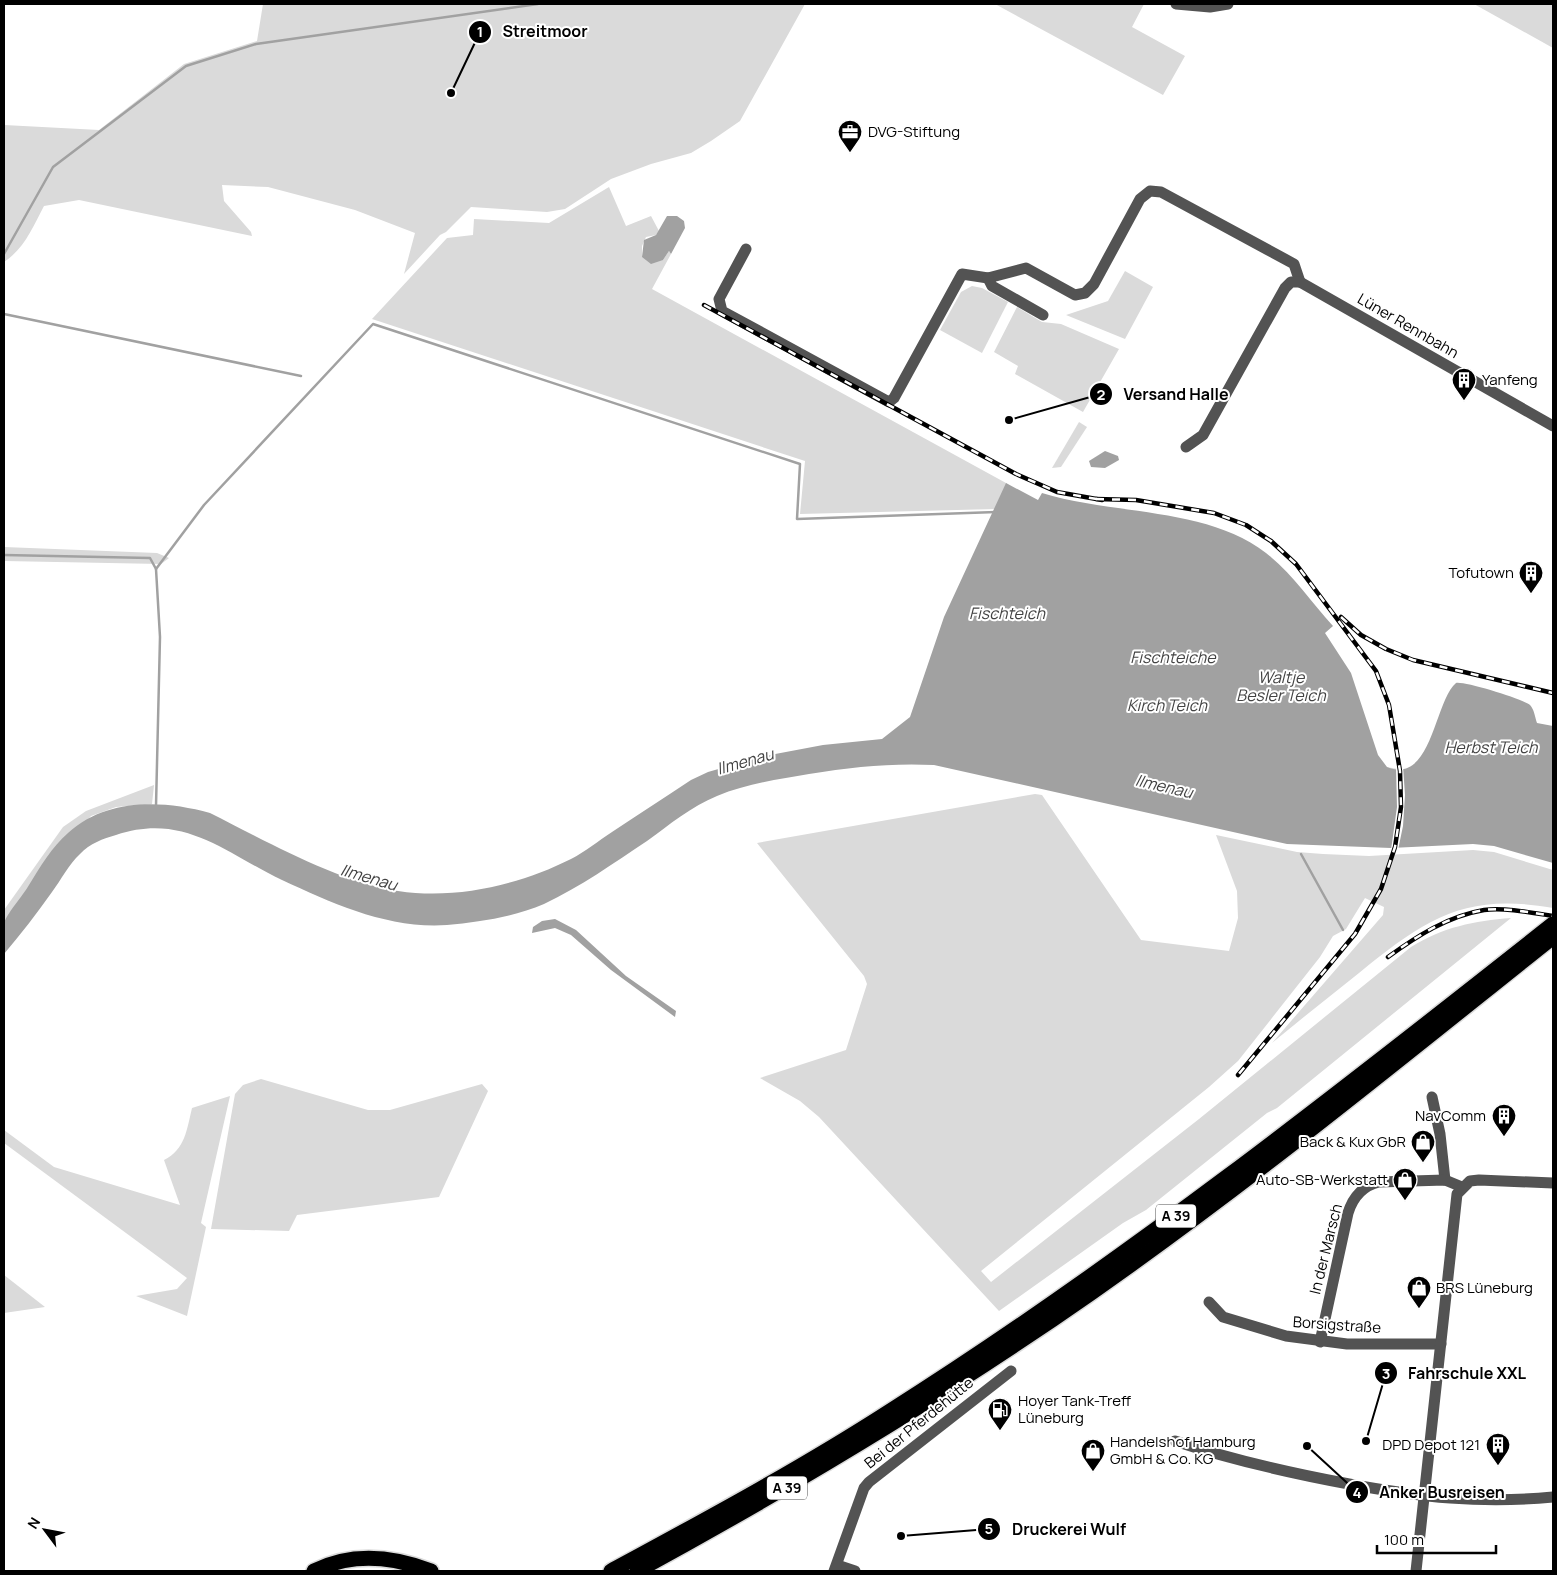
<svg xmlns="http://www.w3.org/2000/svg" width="1557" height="1575" font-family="Manrope,sans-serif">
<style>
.green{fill:#dadada}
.water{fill:#a1a1a1}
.pier{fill:#fff}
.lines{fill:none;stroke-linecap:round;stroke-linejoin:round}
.stream{stroke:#a1a1a1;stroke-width:2.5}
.highway-casing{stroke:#dbdbdb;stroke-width:18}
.minor{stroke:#535353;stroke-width:11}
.highway{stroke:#000;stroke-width:15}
.rail-casing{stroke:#000;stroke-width:4.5}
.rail{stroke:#fff;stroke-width:2.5;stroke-dasharray:8;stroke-linecap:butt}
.labels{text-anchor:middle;stroke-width:4;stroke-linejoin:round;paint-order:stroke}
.shield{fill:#fff;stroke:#4c4c4c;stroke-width:1}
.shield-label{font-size:14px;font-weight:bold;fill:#000}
.poi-label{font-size:15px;fill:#000;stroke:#fff;text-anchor:start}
.street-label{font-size:15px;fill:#000;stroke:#fff}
.water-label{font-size:16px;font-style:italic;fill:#424242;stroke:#fff}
.leader{fill:none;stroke:#000;stroke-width:2}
.callout-dot{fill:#000;stroke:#fff;stroke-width:2}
.mark-label{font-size:15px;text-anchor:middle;font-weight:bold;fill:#fff}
.callout-label{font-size:16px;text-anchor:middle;font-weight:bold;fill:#000;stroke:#fff;stroke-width:4;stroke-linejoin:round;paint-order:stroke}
</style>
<rect width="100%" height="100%" fill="#fff"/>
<g class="green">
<path d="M263 4H805L740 121 711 141 691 153 651 164 611 179 565 209 547 212 471 207 446 232 440 235 404 274 415 233 355 210 268 187 222 185 224 201 251 232 252 236 79 200 44 206C33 227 24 249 4 262V125L99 130 184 64 257 41Z"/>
<polygon points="995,4 1144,4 1132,27 1185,56 1163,95"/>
<polygon points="1474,4 1553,4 1553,48"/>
<polygon points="609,187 626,226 651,216 659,231 656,235 646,237 642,246 642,257 663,260 669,251 671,254 652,289 1006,483 1377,756 1386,767 1553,794 911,718 996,509 800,514 805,461 372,319 447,238 473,235 474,219 549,223"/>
<polygon points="1125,271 1153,287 1125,339 1066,315 1108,301"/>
<polygon points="972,286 982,288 1008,302 982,353 940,330 961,292"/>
<polygon points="1017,307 1042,322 1061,324 1119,349 1083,412 1015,374 1018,366 994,352"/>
<polygon points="1079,422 1087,427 1061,467 1052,468"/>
<polygon points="4,547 157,553 169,558 161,564 4,561"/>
<polygon points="154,785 152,804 116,807 91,816 4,921 4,910 63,827 86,811"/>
<path d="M1035 794 1042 795 1141 940 1229 951 1238 918 1237 891 1216 835 1297 852 1323 854 1369 856 1473 850 1494 852 1553 870V908C1465 892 1425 919 1359 973 1330 996 1301 1019 1272 1043L1383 915 1384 907 1365 898 1346 929 1333 936 1320 957 1238 1061 1209 1087 981 1271 991 1282 1199 1119 1411 947C1443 927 1474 921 1511 918L1277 1108 1267 1113 1146 1210 1123 1223 999 1311 819 1117 800 1101 760 1078 846 1050 867 984 864 976 757 843Z"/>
<polygon points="261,1079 368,1110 390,1110 482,1084 488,1091 439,1197 297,1215 289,1231 211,1229 235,1094 243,1085"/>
<path d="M230 1096 201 1223 206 1227 187 1316 136 1296 177 1289 187 1278 4 1143V1130L54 1167 180 1205 164 1160C185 1150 187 1129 192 1108Z"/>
<polygon points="4,1275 45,1307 4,1313"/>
</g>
<g class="water">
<polygon points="667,216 677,216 684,221 685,228 671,254 669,251 663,260 651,264 642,257 644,240 656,235"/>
<polygon points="1105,451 1118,456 1119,460 1105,468 1091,467 1089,461"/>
<path d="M1006 483 1038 500 1042 493C1113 515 1207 507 1266 553 1292 573 1311 602 1333 626L1325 633 1351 673 1378 755 1387 767C1432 785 1434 702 1456 683 1464 681 1523 699 1530 705 1534 709 1535 717 1537 723L1553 726V863L1494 846 1473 844 1391 848 1287 844 934 765C890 763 853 767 809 774 779 779 746 784 717 796 692 806 669 825 647 841 614 863 580 887 544 904 514 917 479 922 447 925 388 929 334 904 282 880 225 853 184 812 116 835 103 839 90 843 80 854 69 864 61 880 52 892 37 913 21 934 4 954 4 944 2 933 4 923 5 916 24 894 29 885 40 867 52 847 68 833 107 798 162 800 210 813 266 841 336 881 398 891 456 900 519 885 571 859 585 852 598 841 612 832 638 815 665 797 691 780L708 772 760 757 823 745 882 739 910 717 944 617Z"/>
<polygon points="555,919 576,930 626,976 676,1011 675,1017 611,970 571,935 555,928 532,933 533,927 542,921"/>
</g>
<polygon class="pier" points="1403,766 1405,795 1403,826 1398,850 1391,850 1397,807 1396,767"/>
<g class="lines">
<g class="stream">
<polyline points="4,254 53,167 186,66 256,44 538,4"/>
<polyline points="4,314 301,376"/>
<polyline points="4,555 150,558 156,569 160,637 156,806"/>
<polyline points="156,569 204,505 373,324 800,464 797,519 996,512"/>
<polyline points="1301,854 1343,930"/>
</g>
<defs>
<g id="highway">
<path d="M314 1571C352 1552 392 1556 431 1571"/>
<path d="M611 1571C705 1520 800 1469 890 1411 1122 1264 1338 1094 1553 924"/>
<path d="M637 1571C793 1486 945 1395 1091 1293 1250 1182 1401 1058 1553 937"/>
</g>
</defs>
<use href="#highway" class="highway-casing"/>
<g class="minor">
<polyline points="1176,4 1210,7 1228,4"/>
<polyline points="746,249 719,299 722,311 889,402 894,398 962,274 988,278 1026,268 1075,295 1085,293 1094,284 1140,199 1150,191 1161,192 1294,264 1300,282"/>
<polyline points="988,278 992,286 1043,315"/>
<polyline points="1186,447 1203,435 1285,288 1291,282 1300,282 1553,426"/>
<polyline points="1432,1097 1440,1134 1445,1180"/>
<polyline points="1209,1302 1223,1317 1286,1336 1347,1344 1441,1344"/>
<path d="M1320 1342 1348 1213C1353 1197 1362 1186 1379 1182L1445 1180 1462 1187"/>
<path d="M1175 1441C1232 1460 1290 1473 1349 1484 1420 1497 1480 1504 1553 1497"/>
<polyline points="837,1565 855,1571"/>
<polyline points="834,1571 864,1488 869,1482 1011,1371"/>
<polyline points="1416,1571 1457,1194 1470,1181 1479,1180 1553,1183"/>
</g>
<use href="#highway" class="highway"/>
<defs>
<g id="rail">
<polyline points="704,305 1016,474 1057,492 1102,500"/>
<polyline points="1096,499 1136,500 1214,513 1246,525 1271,541 1296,564 1376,671 1389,705 1400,771 1401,807 1395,847 1381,889 1355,934 1238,1075"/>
<polyline points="1341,617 1361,635 1386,649 1413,660 1553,693"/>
<path d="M1388 957C1417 936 1448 916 1484 910 1504 907 1534 913 1553 916"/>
</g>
</defs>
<use href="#rail" class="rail-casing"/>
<use href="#rail" class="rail"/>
</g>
<defs>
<symbol id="office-pin" viewBox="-11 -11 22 30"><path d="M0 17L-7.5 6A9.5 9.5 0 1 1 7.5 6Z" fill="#000" stroke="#fff"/><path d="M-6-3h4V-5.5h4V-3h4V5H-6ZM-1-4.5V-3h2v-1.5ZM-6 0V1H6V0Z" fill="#fff"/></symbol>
<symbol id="building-pin" viewBox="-11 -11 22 30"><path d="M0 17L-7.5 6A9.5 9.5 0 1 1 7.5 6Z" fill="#000" stroke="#fff"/><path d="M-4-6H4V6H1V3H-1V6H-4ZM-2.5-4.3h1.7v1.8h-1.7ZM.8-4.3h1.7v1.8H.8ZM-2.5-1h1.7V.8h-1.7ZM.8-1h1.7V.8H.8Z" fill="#fff"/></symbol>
<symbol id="shop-pin" viewBox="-11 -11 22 30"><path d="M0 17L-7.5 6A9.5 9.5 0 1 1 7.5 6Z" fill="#000" stroke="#fff"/><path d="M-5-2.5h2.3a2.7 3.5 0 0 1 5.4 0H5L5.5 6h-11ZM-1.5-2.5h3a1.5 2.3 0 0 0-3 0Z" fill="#fff"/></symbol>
<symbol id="fuel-pin" viewBox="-11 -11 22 30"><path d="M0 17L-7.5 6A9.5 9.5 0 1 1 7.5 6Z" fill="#000" stroke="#fff"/><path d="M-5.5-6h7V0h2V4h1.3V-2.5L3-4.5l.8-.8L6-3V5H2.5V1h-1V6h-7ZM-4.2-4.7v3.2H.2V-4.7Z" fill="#fff"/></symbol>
</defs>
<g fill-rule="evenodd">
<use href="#office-pin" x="836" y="118" width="28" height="38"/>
<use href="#building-pin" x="1450" y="366" width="28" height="38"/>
<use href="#building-pin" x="1517" y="559" width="28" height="38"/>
<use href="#building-pin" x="1490" y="1102" width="28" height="38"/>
<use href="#shop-pin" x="1409" y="1128" width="28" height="38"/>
<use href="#shop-pin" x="1391" y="1166" width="28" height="38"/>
<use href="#shop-pin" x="1405" y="1274" width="28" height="38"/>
<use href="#fuel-pin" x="986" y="1396" width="28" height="38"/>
<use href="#building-pin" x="1484" y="1431" width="28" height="38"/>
<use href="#shop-pin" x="1079" y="1437" width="28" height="38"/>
</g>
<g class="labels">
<g class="shield">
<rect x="1156" y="1204.5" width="40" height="23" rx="4"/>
<rect x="767" y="1476.5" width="40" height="23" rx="4"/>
</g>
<g class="shield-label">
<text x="1176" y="1221">A 39</text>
<text x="787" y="1493">A 39</text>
</g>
<g class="poi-label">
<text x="868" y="137">DVG-Stiftung</text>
<text x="1482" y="385">Yanfeng</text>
<text x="1514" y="578" text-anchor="end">Tofutown</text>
<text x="1486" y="1121" text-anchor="end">NavComm</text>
<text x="1406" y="1147" text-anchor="end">Back &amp; Kux GbR</text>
<text x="1388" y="1185" text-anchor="end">Auto-SB-Werkstatt</text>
<text x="1436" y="1293">BRS Lüneburg</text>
<text x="1018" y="1406">Hoyer Tank-Treff<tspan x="1018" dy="17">Lüneburg</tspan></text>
<text x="1110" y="1447">Handelshof Hamburg<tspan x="1110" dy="17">GmbH &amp; Co. KG</tspan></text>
<text x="1480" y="1450" text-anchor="end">DPD Depot 121</text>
</g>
<g class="street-label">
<text transform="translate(1408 326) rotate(30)" y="5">Lüner Rennbahn</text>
<text transform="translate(1326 1249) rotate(-76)" y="5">In der Marsch</text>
<text transform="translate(1337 1325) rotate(4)" y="5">Borsigstraße</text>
<text transform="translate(919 1423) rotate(-39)" y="5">Bei der Pferdehütte</text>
</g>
<g class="water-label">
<text x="1007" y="619">Fischteich</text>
<text x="1173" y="663">Fischteiche</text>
<text x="1281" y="683">Waltje<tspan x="1281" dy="18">Besler Teich</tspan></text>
<text x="1167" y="711">Kirch Teich</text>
<text x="1491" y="753">Herbst Teich</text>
<text transform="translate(745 761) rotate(-16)" y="6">Ilmenau</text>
<text transform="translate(1164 786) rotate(13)" y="6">Ilmenau</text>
<text transform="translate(369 877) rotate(16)" y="6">Ilmenau</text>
</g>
</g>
<path class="leader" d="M451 93L480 32M1009 420L1101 394M1366 1441L1386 1373M1307 1446L1357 1492M901 1536L989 1529"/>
<g class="callout-dot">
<circle cx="451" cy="93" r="5"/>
<circle cx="1009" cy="420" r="5"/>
<circle cx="1366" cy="1441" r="5"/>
<circle cx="1307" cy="1446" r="5"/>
<circle cx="901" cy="1536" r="5"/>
<circle cx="480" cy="32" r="12"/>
<circle cx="1101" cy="394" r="12"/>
<circle cx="1386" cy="1373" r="12"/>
<circle cx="1357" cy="1492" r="12"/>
<circle cx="989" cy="1529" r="12"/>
</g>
<g class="mark-label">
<text x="480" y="37">1</text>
<text x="1101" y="400">2</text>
<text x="1386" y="1379">3</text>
<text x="1357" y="1498">4</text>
<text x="989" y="1534">5</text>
</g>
<g class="callout-label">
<text x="545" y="37">Streitmoor</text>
<text x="1176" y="400">Versand Halle</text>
<text x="1467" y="1379">Fahrschule XXL</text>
<text x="1442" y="1498">Anker Busreisen</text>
<text x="1069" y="1535">Druckerei Wulf</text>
</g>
<rect width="1557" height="1575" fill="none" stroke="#000000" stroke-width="10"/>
<g transform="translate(45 1530) rotate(302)" stroke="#ffffff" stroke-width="4" paint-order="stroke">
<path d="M0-4L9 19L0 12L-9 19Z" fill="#000000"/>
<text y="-8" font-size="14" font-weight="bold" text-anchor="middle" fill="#000000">N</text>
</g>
<path d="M1377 1545v8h119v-8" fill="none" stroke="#000000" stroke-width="2.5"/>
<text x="1384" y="1545" font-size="15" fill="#000000" stroke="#ffffff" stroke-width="4" paint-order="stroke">100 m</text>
</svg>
